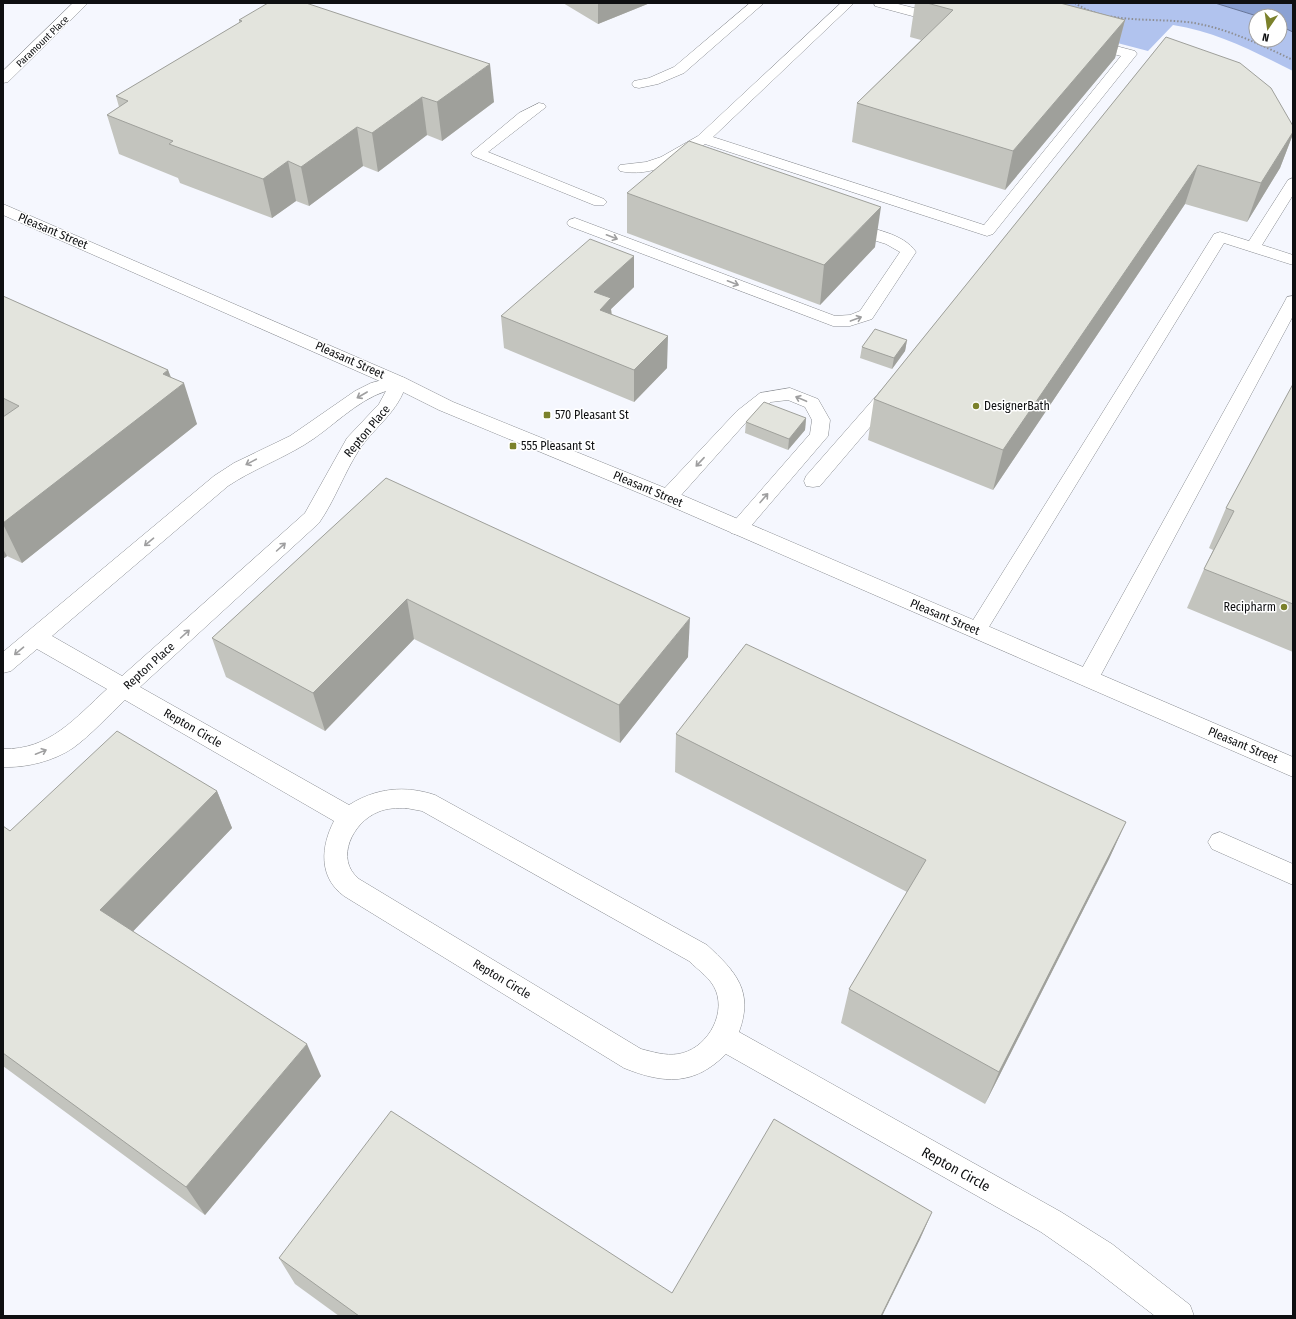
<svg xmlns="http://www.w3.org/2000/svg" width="1296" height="1319" font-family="'Fira Sans Condensed',sans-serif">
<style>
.green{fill:#b1c3ee}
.water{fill:#8ba1d3;stroke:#667599}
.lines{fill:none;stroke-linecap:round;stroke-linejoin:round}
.service-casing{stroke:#898c91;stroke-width:1}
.minor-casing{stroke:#898c91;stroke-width:1}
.tertiary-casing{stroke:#898c91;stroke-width:1}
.path{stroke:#8e8f94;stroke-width:2;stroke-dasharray:1.5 2;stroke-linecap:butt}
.service{fill:#fff;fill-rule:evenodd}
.minor{fill:#fff;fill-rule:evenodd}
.tertiary{fill:#fff;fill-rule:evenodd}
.wall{fill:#c3c4be}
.shaded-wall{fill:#9fa09b}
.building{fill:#e3e4dd;stroke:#9fa09b}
.oneway{stroke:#9f9fa0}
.poi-dot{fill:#7b812b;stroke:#fff;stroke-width:1.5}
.labels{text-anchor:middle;stroke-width:3;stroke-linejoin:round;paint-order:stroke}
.far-street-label{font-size:10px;fill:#0e0f11;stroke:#fff}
.street-label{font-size:12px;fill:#0e0f11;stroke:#fff}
.poi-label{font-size:12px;fill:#0e0f11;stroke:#fff;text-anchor:start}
.near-street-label{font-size:14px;fill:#0e0f11;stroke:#fff}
</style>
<rect width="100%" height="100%" fill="#f5f7fe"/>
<path class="green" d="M964 3H1215L1257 16 1256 40H1280V26L1293 32V71C1253 51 1217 32 1173 25L1148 51Z"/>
<polygon class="water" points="1215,3 1293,3 1293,32 1280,26 1280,16 1257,16"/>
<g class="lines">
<defs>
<g id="service">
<polygon points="750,3 764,3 684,73 658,84 639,88 634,87 632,84 634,81 649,78 674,67"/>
<path d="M841 3H854L713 137 984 225 1121 56 1084 46 1082 43 1084 40 1089 39 1135 51 1137 54 993 234 987 236 705 144C682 161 649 178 620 171L618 168 620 165 646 162 661 157 698 136Z"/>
<polygon points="874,3 894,3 914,8 921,3 945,4 944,7 931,8 916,17 875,6"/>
<polygon points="539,103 544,104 546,107 488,152 604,199 607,202 604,205 594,205 473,156 471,153 519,113"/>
<polygon points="1293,178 1293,195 1262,245 1293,255 1293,265 1224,243 984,635 977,638 970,635 967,630 970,625 1214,234 1220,232 1249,241 1288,180"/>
<path d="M575 218 835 316 850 315 860 311 900 252 886 244 845 231 843 228 845 225 851 223C873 229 903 233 916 252L872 319 850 326H833L569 226 567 223 569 220Z"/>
<polygon points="1293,296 1293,316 1096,684 1088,686 1080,684 1077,678 1080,672 1285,301 1287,297"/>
<polygon points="891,384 897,386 900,390 866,432 820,486 813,487 806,486 804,481 806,476 885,386"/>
<polygon points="790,388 818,399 830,420 828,436 745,533 738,535 731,533 728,528 810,434 812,420 805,407 788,400 771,402 749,419 675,502 668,504 661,502 659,497 661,492 737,411 760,393"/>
<polygon points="1220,832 1293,864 1293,885 1212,849 1208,842 1212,835"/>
</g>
<g id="minor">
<polygon points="73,3 88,3 8,82 3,83 3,71"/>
<path d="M398 376 405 378 407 382C398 413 376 425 359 450 344 473 335 500 319 523L140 687 349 805C376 788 405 785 435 795L707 945C736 972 754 991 739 1032L1061 1212 1112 1244 1190 1305 1194 1316H1155L1090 1266 1041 1232 726 1054C694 1086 664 1084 624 1068L344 896C318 877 321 846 334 821L125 700C109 715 91 735 73 748 54 761 26 768 3 767V749C50 750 75 718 107 689L37 649 11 671 3 673V652L214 476 234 463 290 436 355 391 371 383ZM386 391 379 404 347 438 305 513 122 676 52 636 228 486C252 470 279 460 304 445 331 429 355 401 386 391ZM406 808 422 811 689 961C698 970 711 978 716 991 726 1017 705 1050 678 1054 665 1056 653 1052 641 1049L359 879C334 859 353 822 378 812 387 808 397 808 406 808Z"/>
</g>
<polygon id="tertiary" points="3,204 405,378 453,402 675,492 1293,757 1293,777 661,502 439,410 391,386 3,215"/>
</defs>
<use href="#service" class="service-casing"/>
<use href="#minor" class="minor-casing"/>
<use href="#tertiary" class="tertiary-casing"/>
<path class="path" d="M1075 3C1106 25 1157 17 1194 23 1229 29 1261 45 1293 60"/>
<use href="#service" class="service"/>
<use href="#minor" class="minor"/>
<use href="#tertiary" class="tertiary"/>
</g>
<g class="wall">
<polygon points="563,3 650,3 598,24"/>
<polygon points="915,3 1060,3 1125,20 1115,58 1005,190 852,142 857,103 921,40 910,37"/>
<polygon points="239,20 494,102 442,141 427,135 378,172 363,166 309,206 296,201 272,218 180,183 178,178 119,154 107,115 119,107 116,96 239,23"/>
<polygon points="1166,37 1293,126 1293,134 1280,168 1247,222 1185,204 993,490 868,440 874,399"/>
<polygon points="627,193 875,247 820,305 627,233"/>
<polygon points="634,256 634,287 611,309 612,314 667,368 634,402 504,348 501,316"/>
<polygon points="3,296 168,370 171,377 197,424 22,563 7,556 3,559"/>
<polygon points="907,340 905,351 892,369 860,358 862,347"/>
<polygon points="1293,384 1293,652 1187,608 1204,569 1213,550 1209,548 1226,508"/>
<polygon points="806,418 805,430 788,450 745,433 746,422"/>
<polygon points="386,478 688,657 620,743 414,639 325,731 226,677 212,638"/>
<polygon points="676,734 1126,822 1109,859 985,1104 841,1023 849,989 907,892 675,772"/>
<polygon points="217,791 232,828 133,931 321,1076 205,1215 3,1066 3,826 10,831"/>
<polygon points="932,1212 920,1239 882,1316 339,1316 295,1284 279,1258 672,1293"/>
</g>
<g class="shaded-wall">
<polygon points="598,3 650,3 598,24"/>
<polygon points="1125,20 1115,58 1005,190 1013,151"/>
<polygon points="490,64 494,102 442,141 437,102"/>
<polygon points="422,97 427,135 378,172 372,133"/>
<polygon points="357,127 363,166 309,206 301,167"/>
<polygon points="1293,132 1293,134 1280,168 1247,222 1261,183"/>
<polygon points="288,161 296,201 272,218 263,179"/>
<polygon points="1198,165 1185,204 993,490 1003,450"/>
<polygon points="881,207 875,247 820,305 824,265"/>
<polygon points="634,256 634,287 611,309 612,330 600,341 594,292"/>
<polygon points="668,336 667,368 634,402 634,370"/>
<polygon points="907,340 905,351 892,369 894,358"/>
<polygon points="168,370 175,390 184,383 197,424 22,563 3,524 3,523"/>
<polygon points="806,418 805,430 788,450 789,439"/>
<polygon points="3,549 7,556 3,559"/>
<polygon points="407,599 414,639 325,731 313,693"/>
<polygon points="690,618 688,657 620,743 619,705"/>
<polygon points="217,791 232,828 120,945 100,910"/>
<polygon points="1126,822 1109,859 985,1104 999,1072"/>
<polygon points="307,1044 321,1076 205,1215 186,1187"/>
<polygon points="932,1212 920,1239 882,1316 881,1316"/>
</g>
<g class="building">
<polygon points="268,3 306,3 490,64 437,102 422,97 372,133 357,127 301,167 288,161 263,179 169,144 173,141 107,115 128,101 116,96 242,21 239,20"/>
<polygon points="927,3 1060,3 1125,20 1013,151 857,103 953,10"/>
<polygon points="1166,37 1240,63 1271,88 1293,126 1293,132 1261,183 1198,165 1003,450 874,399"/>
<polygon points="689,141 881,207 824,265 627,193"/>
<polygon points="590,239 634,256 594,292 611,298 600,310 668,336 634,370 501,316"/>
<polygon points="3,296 168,370 163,374 184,383 3,523 3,417 19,406 3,398"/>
<polygon points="875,329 907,340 894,358 862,347"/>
<polygon points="1293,384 1293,604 1204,569 1234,511 1226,508"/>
<polygon points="764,402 806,418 789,439 746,422"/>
<polygon points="386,478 690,618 619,705 407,599 313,693 212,638"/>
<polygon points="746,644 1126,822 999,1072 849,989 926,860 676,734"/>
<polygon points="117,731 217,791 100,910 307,1044 186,1187 3,1053 3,826 10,831"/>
<polygon points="391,1111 672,1293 774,1119 932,1212 881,1316 359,1316 279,1258"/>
</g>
<defs><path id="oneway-shaft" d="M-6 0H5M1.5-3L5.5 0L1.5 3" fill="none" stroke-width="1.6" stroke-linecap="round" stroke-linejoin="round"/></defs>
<g class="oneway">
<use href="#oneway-shaft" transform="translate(612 237) rotate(21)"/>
<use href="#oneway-shaft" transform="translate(733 283) rotate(21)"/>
<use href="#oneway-shaft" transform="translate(856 319) rotate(-20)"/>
<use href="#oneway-shaft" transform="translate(362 395) rotate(150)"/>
<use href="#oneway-shaft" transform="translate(801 399) rotate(-157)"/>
<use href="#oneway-shaft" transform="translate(251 462) rotate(152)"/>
<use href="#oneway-shaft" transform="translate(700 462) rotate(133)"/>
<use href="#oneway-shaft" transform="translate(764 498) rotate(-49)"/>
<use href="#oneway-shaft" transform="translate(149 542) rotate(140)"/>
<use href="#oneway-shaft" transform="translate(281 547) rotate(-42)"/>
<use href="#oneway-shaft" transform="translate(185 634) rotate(-42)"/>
<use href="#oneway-shaft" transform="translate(19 651) rotate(140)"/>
<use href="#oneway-shaft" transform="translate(41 752) rotate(-22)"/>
</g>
<g class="poi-dot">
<circle cx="976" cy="406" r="4"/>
<rect x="543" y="411" width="8" height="8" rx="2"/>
<rect x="509" y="442" width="8" height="8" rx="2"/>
<circle cx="1284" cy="607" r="4"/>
</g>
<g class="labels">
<g class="far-street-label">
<text transform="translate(42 41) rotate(-44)" y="4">Paramount Place</text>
</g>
<g class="street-label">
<text transform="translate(53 231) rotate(23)" y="4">Pleasant Street</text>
<text transform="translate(350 360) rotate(24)" y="4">Pleasant Street</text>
<text transform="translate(367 431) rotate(-50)" y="4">Repton Place</text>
<text transform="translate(648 489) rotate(23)" y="4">Pleasant Street</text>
<text transform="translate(945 617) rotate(23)" y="4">Pleasant Street</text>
<text transform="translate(149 666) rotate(-42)" y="4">Repton Place</text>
<text transform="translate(193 728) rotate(30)" y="4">Repton Circle</text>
<text transform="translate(1243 745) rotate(23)" y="4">Pleasant Street</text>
<text transform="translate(502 979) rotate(31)" y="4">Repton Circle</text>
</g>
<g class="poi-label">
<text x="984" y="410">DesignerBath</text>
<text x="555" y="419">570 Pleasant St</text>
<text x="521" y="450">555 Pleasant St</text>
<text x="1276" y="611" text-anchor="end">Recipharm</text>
</g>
<g class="near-street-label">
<text transform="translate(956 1169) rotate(29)" y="5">Repton Circle</text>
</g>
</g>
<rect width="1296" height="1319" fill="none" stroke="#0e0f11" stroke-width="8"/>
<g transform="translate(1268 28) rotate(193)"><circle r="19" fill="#ffffff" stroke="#9f9fa0"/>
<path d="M0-3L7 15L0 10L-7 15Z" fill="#7b812b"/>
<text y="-6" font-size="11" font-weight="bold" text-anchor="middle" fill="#0e0f11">N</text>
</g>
</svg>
